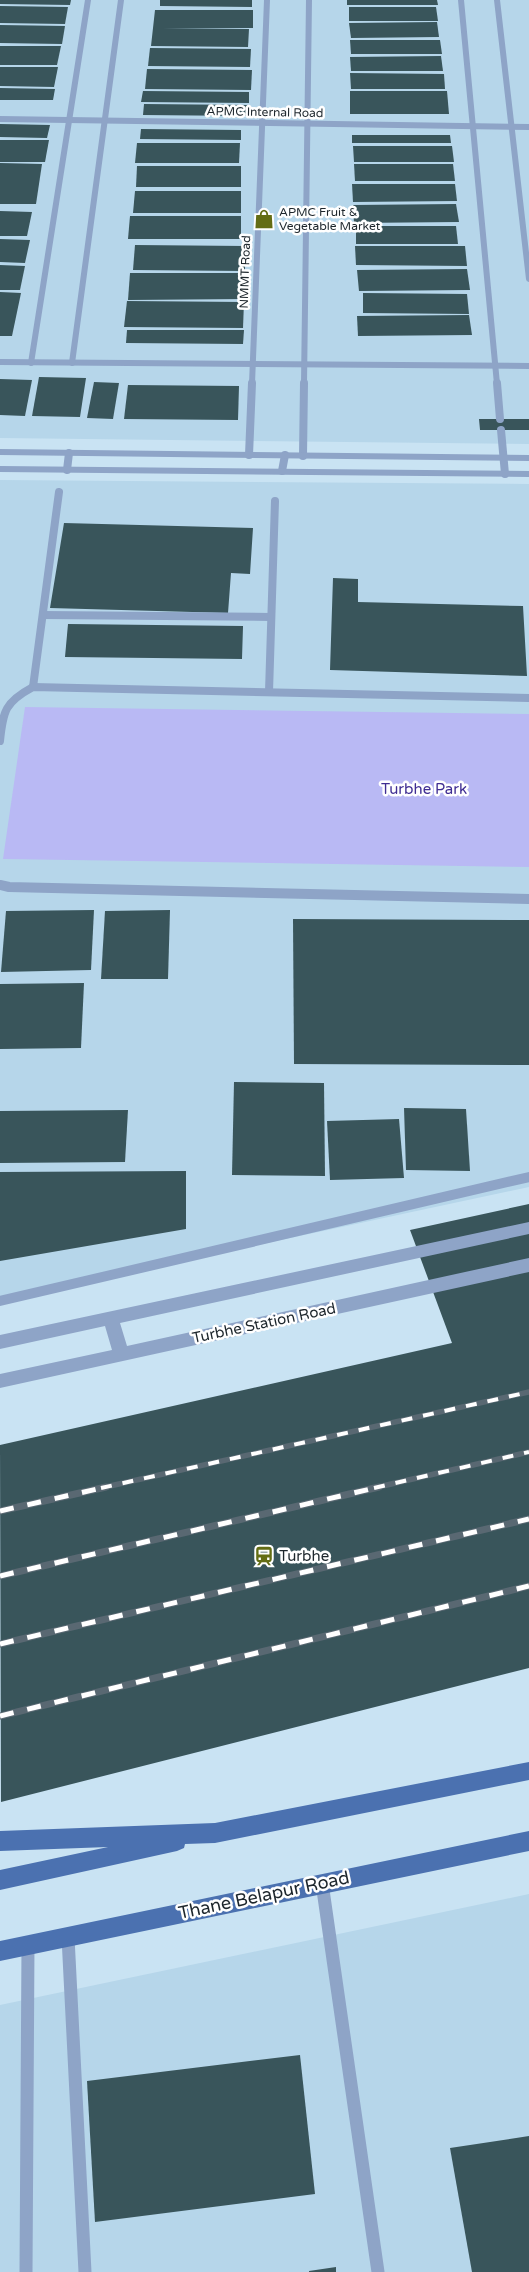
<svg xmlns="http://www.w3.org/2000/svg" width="529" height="2272" font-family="'Varela Round',sans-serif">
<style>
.built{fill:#b6d6ea}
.green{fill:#b9b9f4}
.building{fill:#39555b}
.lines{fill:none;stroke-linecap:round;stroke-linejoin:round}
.service-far3{stroke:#8ea4c7;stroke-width:6}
.service-far2{stroke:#8ea4c7;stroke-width:8}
.service-far1{stroke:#8ea4c7;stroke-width:10}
.service{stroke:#8ea4c7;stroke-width:13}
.tertiary{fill:#8ea4c7;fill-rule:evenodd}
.primary{fill:#4b71b0;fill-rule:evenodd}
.rail-far1-casing{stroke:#596872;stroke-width:5.5}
.rail-casing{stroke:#596872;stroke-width:7}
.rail-far1{stroke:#fff;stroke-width:4;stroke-dasharray:11;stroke-linecap:butt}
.rail{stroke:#fff;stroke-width:5;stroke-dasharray:14;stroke-linecap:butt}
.labels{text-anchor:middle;stroke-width:5;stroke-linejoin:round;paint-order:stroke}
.far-street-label{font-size:12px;fill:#1d262c;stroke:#fff}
.far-poi-label{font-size:12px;fill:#1d262c;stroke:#fff;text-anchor:start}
.park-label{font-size:15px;fill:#3f2d92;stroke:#fff}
.street-label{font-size:15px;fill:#1d262c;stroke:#fff}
.poi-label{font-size:15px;fill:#1d262c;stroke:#fff;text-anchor:start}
.near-street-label{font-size:18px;fill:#1d262c;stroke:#fff}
</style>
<rect width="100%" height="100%" fill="#c9e3f3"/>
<g class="built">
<polygon points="0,0 529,0 529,444 0,438"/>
<polygon points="0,480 529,484 529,1187 0,1300"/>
<polygon points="529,1894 529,2272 0,2272 0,2005"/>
</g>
<polygon class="green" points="25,707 529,714 529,867 3,859"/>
<g class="building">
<polygon points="0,0 71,0 70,5 0,4"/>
<polygon points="160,0 252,0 252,7 160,6"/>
<polygon points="347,0 437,0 438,5 347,5"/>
<polygon points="0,6 68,7 65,24 0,23"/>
<polygon points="349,7 436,7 438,21 349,21"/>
<polygon points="155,10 253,10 253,28 163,28 249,29 248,47 151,46"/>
<polygon points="437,22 439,37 351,38 349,23"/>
<polygon points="0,25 65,26 62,44 0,43"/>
<polygon points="350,40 440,40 442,54 351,54"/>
<polygon points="0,46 61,46 57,65 0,65"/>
<polygon points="150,48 251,49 250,67 148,66"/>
<polygon points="441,56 443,71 351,71 350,57"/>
<polygon points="0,67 58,67 54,87 0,86"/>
<polygon points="147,69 252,70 251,90 145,89"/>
<polygon points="350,73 444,74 445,89 351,89"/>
<polygon points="0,88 55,89 53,100 0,100"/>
<polygon points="143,91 249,92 249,103 141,102"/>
<polygon points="350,91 447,91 449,114 350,114"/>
<polygon points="144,104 249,105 248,116 143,115"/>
<polygon points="0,124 50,125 47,138 0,137"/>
<polygon points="141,129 241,130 241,140 140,139"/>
<polygon points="352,135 450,135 451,143 352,143"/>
<polygon points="0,140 49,140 45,162 0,162"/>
<polygon points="137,143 240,143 239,163 135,163"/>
<polygon points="353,146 452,146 454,162 354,162"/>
<polygon points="0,163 42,164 36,204 0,204"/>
<polygon points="354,164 453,164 455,181 355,181"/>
<polygon points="137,166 241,166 241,187 136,187"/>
<polygon points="352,184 455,184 457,201 353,202"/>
<polygon points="135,191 241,191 241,213 133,213"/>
<polygon points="456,204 459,222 354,223 353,205"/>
<polygon points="0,211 32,212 27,236 0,236"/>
<polygon points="130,216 241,216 241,239 128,239"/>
<polygon points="356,226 456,226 458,244 356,244"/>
<polygon points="0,239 30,240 25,263 0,262"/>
<polygon points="135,245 245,246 245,271 133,270"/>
<polygon points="355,246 465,246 467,266 356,265"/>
<polygon points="0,265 25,266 20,290 0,290"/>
<polygon points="467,269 470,290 359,291 357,270"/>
<polygon points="130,273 246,273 246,299 128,300"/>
<polygon points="0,292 21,293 12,336 0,336"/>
<polygon points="363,293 467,294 469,314 363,313"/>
<polygon points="127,301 244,302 243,328 124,327"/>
<polygon points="469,315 472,335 358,336 357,316"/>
<polygon points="127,330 244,330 243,344 126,343"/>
<polygon points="39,377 86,378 80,417 32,416"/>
<polygon points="0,379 32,380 25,416 0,415"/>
<polygon points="94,382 119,383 113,419 87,418"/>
<polygon points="128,385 239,386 238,420 124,419"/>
<polygon points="479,419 529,419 529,430 480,430"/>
<polygon points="64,523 253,528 250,574 231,573 228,613 50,608"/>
<polygon points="333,578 358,579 358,602 523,606 527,676 330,670"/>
<polygon points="68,624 243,626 242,659 65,657"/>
<polygon points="94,910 91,970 1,972 6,911"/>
<polygon points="170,910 168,979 101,979 105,911"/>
<polygon points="293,919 529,920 529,1065 294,1064"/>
<polygon points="84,983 81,1048 0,1049 0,984"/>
<polygon points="234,1082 324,1083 325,1176 232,1175"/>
<polygon points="404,1108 466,1109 470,1171 406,1170"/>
<polygon points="128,1110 125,1162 0,1163 0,1111"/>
<polygon points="399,1119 404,1178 330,1180 327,1121"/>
<polygon points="186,1171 186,1229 0,1261 0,1172"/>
<polygon points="529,1204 529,1668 1,1802 0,1445 452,1343 410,1230"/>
<polygon points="300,2055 315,2194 95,2222 87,2081"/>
<polygon points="529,2136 529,2272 472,2272 450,2148"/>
<polygon points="336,2267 336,2272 309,2272 309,2271"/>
</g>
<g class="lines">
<g class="service-far3">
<polyline points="461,0 497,384"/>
<polyline points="497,0 529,279"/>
<polyline points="0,119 529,127"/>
<polyline points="0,362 529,366"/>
<polyline points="31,363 88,0"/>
<polyline points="72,363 121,0"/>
<polyline points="252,384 267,0"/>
<polyline points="304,384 309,0"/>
</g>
<g class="service-far2">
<polyline points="497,383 500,419"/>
<polyline points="501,430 505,474"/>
<polyline points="249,455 252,383"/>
<polyline points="303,456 304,383"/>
<polyline points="67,470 69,453"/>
<polyline points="282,471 285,455"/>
<polyline points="43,615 271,617"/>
<polyline points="33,687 59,492"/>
<polyline points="269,692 275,501"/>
<path d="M0 741C3 711 5 702 33 687L529 698"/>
</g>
<g class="service-far1">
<polyline points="0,885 9,887 529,899"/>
<polyline points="0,1301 529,1177"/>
</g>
<g class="service">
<polyline points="322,1883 378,2272"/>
<polyline points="68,1937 85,2272"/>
<polyline points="26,2272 28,1945"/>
</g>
<g class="tertiary">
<polygon points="0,449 529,455 529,461 0,455"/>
<polygon points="0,466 529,471 529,477 0,472"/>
<polygon points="529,1222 529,1234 120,1323 127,1346 529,1258 529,1272 0,1388 0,1374 112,1350 105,1326 0,1349 0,1335"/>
</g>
<g class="primary">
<polygon points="529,1762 529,1780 215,1843 185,1844 184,1848 177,1851 0,1890 0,1870 108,1847 0,1851 0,1831 215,1823"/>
<polygon points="529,1831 529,1851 0,1961 0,1941"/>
</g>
<defs>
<g id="rail-far1">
<polyline points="101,1488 529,1392"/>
<polyline points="374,1488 529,1452"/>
</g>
<g id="rail">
<polyline points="0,1511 106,1487"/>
<polyline points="0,1576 379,1487"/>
<polyline points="0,1644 529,1519"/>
<polyline points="0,1716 529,1586"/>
</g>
</defs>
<use href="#rail-far1" class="rail-far1-casing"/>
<use href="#rail" class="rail-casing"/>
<use href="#rail-far1" class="rail-far1"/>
<use href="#rail" class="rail"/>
</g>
<defs>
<symbol id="shop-bare" viewBox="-9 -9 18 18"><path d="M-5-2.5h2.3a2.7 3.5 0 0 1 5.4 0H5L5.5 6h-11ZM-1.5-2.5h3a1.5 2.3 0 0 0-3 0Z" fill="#646d14" stroke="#fff" stroke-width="2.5" paint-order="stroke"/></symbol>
<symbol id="station-bare" viewBox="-9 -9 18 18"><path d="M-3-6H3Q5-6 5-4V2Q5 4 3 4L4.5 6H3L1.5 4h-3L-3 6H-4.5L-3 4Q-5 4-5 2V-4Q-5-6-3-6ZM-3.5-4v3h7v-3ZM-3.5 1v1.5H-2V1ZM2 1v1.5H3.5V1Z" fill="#646d14" stroke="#fff" stroke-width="2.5" paint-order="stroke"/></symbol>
</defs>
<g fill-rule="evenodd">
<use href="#shop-bare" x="250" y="205" width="28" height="28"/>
<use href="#station-bare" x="250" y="1542" width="28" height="28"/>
</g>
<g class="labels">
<g class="far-street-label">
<text transform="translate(265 112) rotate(1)" y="4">APMC Internal Road</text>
<text transform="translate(245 272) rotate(-88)" y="4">NMMT Road</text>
</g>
<g class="far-poi-label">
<text x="279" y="216">APMC Fruit &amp;<tspan x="279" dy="14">Vegetable Market</tspan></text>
</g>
<g class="park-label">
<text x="424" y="794">Turbhe Park</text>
</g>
<g class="street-label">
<text transform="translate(264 1323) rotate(-12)" y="5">Turbhe Station Road</text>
</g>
<g class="poi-label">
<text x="279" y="1561">Turbhe</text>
</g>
<g class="near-street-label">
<text transform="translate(264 1895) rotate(-12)" y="6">Thane Belapur Road</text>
</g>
</g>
</svg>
